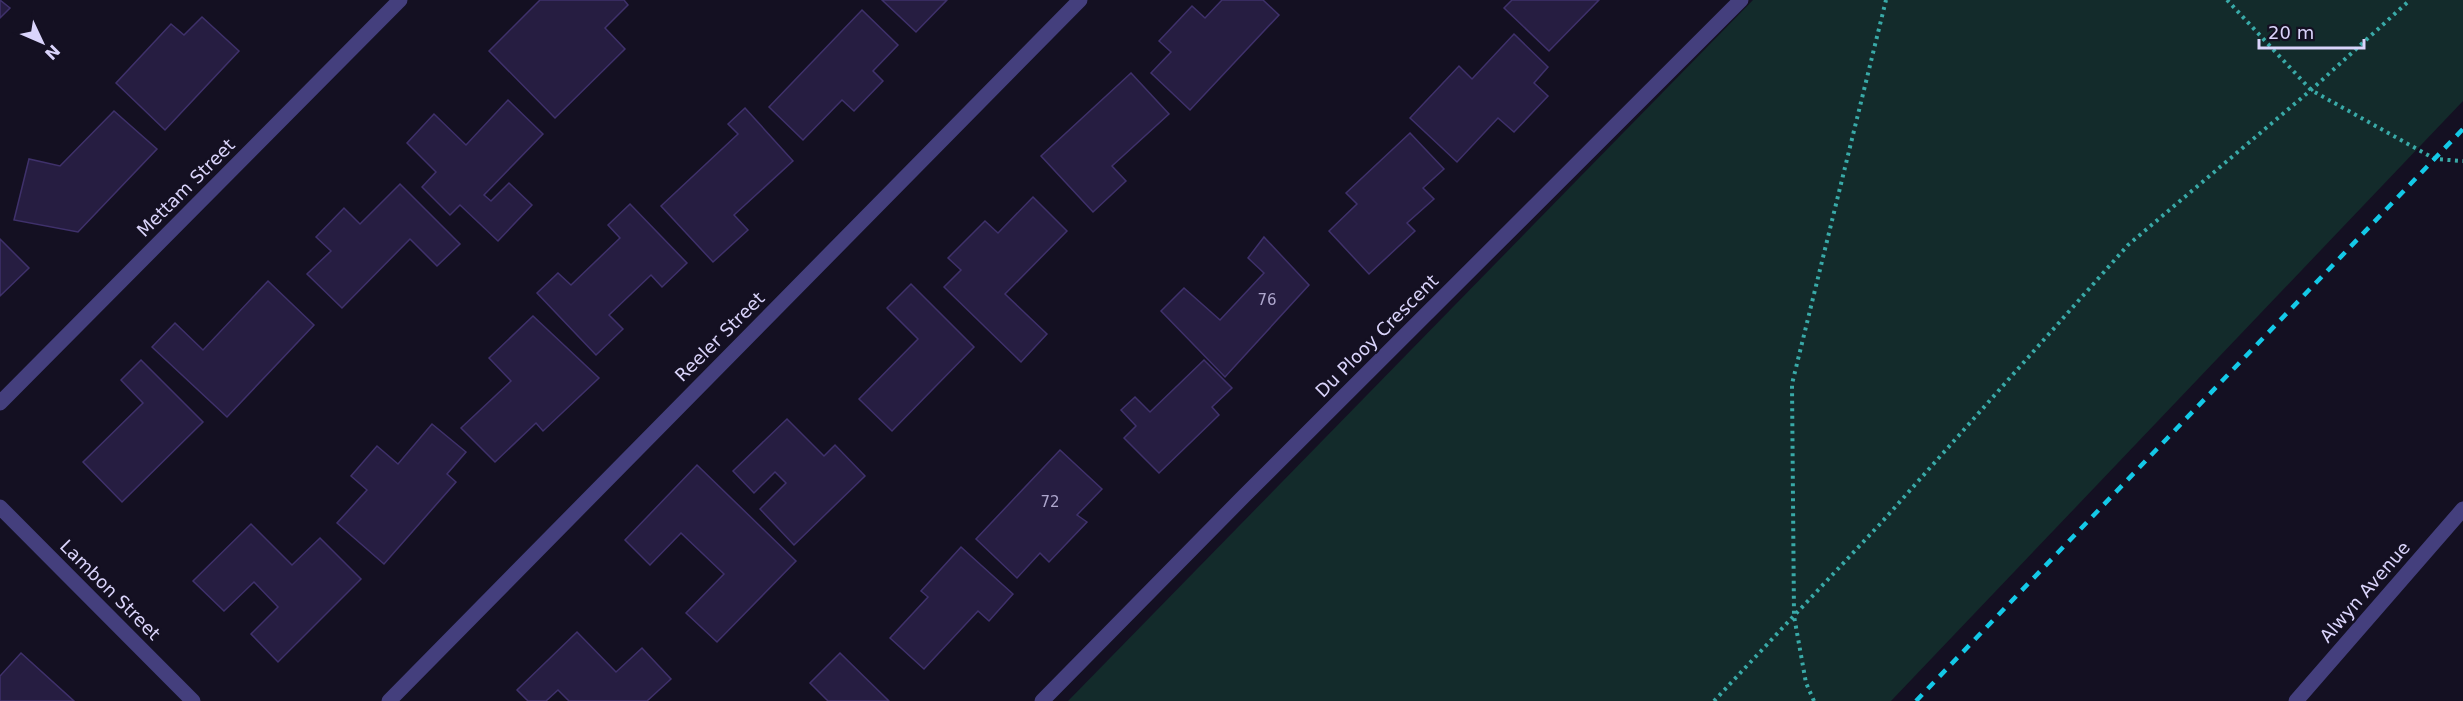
<svg xmlns="http://www.w3.org/2000/svg" width="2463" height="701" font-family="'DejaVu Sans',sans-serif">
<style>
.green{fill:#132b2b}
.building{fill:#261d41;stroke:#3f316b;stroke-width:1.5}
.lines{fill:none;stroke-linecap:round;stroke-linejoin:round}
.path{stroke:#39aaa8;stroke-width:4;stroke-dasharray:3 4.5;stroke-linecap:butt}
.minor{stroke:#443f7d;stroke-width:15}
.rail{stroke:#14c9e7;stroke-width:4.5;stroke-dasharray:9 8;stroke-linecap:butt}
.labels{text-anchor:middle;stroke-width:5;stroke-linejoin:round;paint-order:stroke}
.number-label{font-size:15px;fill:#ada6cc}
.street-label{font-size:18px;fill:#dad4fb;stroke:#141022}
</style>
<rect width="100%" height="100%" fill="#141022"/>
<polygon class="green" points="1753,0 2463,0 2463,101 1891,701 1068,701"/>
<g class="building">
<polygon points="0,0 10,8 0,18"/>
<polygon points="540,0 624,0 628,5 605,28 625,49 555,118 489,51"/>
<polygon points="882,0 947,0 916,32"/>
<polygon points="1222,0 1263,0 1279,15 1190,110 1151,73 1171,52 1159,41 1192,6 1205,18"/>
<polygon points="1512,0 1599,0 1549,51 1504,8"/>
<polygon points="862,10 898,45 873,71 883,81 854,111 842,100 803,140 769,107"/>
<polygon points="202,17 239,51 165,130 116,83 171,24 184,35"/>
<polygon points="1514,34 1548,67 1534,83 1548,96 1514,132 1498,118 1457,162 1410,118 1459,66 1472,79"/>
<polygon points="1131,73 1169,114 1112,166 1126,181 1093,212 1041,156"/>
<polygon points="508,100 543,134 484,195 491,201 509,183 532,205 498,241 460,205 450,215 422,187 436,172 407,143 434,114 466,145"/>
<polygon points="745,108 793,161 734,215 748,230 713,262 661,206 738,134 728,124"/>
<polygon points="114,111 157,149 78,232 14,220 29,159 60,166"/>
<polygon points="1410,133 1444,169 1423,188 1434,199 1407,223 1415,231 1369,274 1329,231 1357,204 1346,193"/>
<polygon points="400,184 460,244 437,266 410,239 342,308 307,274 331,251 316,237 344,208 360,224"/>
<polygon points="1033,197 1067,231 1005,294 1047,334 1021,362 944,287 961,270 948,258 985,221 998,233"/>
<polygon points="630,204 687,263 662,287 651,275 609,315 623,329 596,355 537,293 558,273 571,285 620,238 608,225"/>
<polygon points="1264,237 1309,285 1225,377 1161,311 1184,288 1220,320 1264,273 1248,258"/>
<polygon points="0,239 29,268 0,296"/>
<polygon points="268,281 314,325 227,417 152,347 175,323 203,350"/>
<polygon points="911,284 974,347 892,431 859,399 918,339 887,308"/>
<polygon points="533,316 599,378 543,431 536,423 495,462 461,428 511,381 489,358"/>
<polygon points="141,360 203,422 122,502 83,462 143,403 121,380"/>
<polygon points="1204,360 1232,388 1212,407 1219,415 1159,473 1124,438 1136,426 1121,410 1135,397 1150,412"/>
<polygon points="787,419 824,456 835,445 865,476 794,545 760,509 786,483 775,472 754,493 733,471"/>
<polygon points="432,424 466,452 447,474 456,482 384,564 337,523 367,490 351,476 377,446 398,464"/>
<polygon points="1060,450 1102,489 1077,515 1087,522 1049,562 1040,553 1017,578 976,539"/>
<polygon points="697,465 796,561 717,642 686,613 724,574 681,533 650,565 625,540"/>
<polygon points="251,524 292,565 320,538 361,579 278,662 251,634 278,607 254,582 224,611 193,581"/>
<polygon points="961,547 1013,594 989,621 978,611 924,669 890,638 928,597 921,591"/>
<polygon points="577,632 616,672 642,648 671,679 647,701 569,701 558,690 546,701 528,701 517,690"/>
<polygon points="21,653 74,701 0,701 0,676"/>
<polygon points="840,653 889,701 828,701 810,683"/>
</g>
<g class="lines">
<g class="path">
<polyline points="2227,0 2311,90 2435,159 2463,161"/>
<polyline points="1714,701 1881,523 2128,245 2311,90 2410,0"/>
<polyline points="1814,701 1806,683 1794,616 1792,384 1886,0"/>
</g>
<g class="minor">
<polyline points="0,403 400,0"/>
<polyline points="0,507 193,701"/>
<polyline points="389,701 1080,0"/>
<polyline points="1042,701 1245,495 1741,0"/>
<polyline points="2296,701 2463,509"/>
</g>
<polyline class="rail" points="1916,701 2463,129"/>
</g>
<g class="labels">
<g class="number-label">
<text x="1267" y="305">76</text>
<text x="1050" y="507">72</text>
</g>
<g class="street-label">
<text transform="translate(186 188) rotate(-45)" y="6">Mettam Street</text>
<text transform="translate(1377 336) rotate(-45)" y="6">Du Plooy Crescent</text>
<text transform="translate(720 337) rotate(-45)" y="6">Reeler Street</text>
<text transform="translate(110 590) rotate(45)" y="6">Lambon Street</text>
<text transform="translate(2365 592) rotate(-49)" y="6">Alwyn Avenue</text>
</g>
</g>
<g transform="translate(42 42) rotate(134)" stroke="#141022" stroke-width="4.5" paint-order="stroke">
<path d="M0-4.5L10 22L0 15L-10 22Z" fill="#dad4fb"/>
<text y="-9" font-size="16" font-weight="bold" text-anchor="middle" fill="#dad4fb">N</text>
</g>
<path d="M2259 39v9h105v-9" fill="none" stroke="#dad4fb" stroke-width="3"/>
<text x="2268" y="39" font-size="18" fill="#dad4fb" stroke="#141022" stroke-width="4.5" paint-order="stroke">20 m</text>
</svg>
